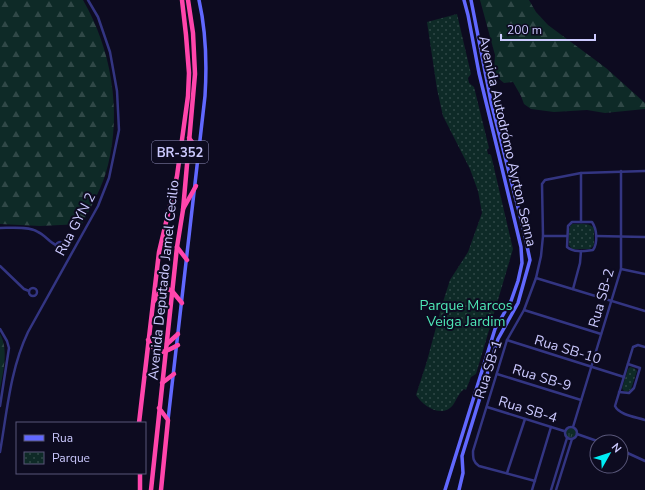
<svg xmlns="http://www.w3.org/2000/svg" width="645" height="490" font-family="'Nunito Sans',sans-serif">
<style>
.grass{fill:url(#grass-tufts)}
.forest{fill:url(#forest-firs)}
.park{fill:url(#park-dots)}
.lines{fill:none;stroke-linecap:round;stroke-linejoin:round}
.street{stroke:#333582;stroke-width:2.5}
.secondary{stroke:#6168ff;stroke-width:3.5}
.highway{stroke:#ff45ac;stroke-width:4.5}
.labels{text-anchor:middle;stroke-width:4;stroke-linejoin:round;paint-order:stroke}
.shield{fill:#0d0b20;stroke:#9391bc;stroke-width:1}
.shield-label{font-size:13px;font-weight:bold;fill:#cccaff}
.street-label{font-size:14px;fill:#cccaff;stroke:#0d0b20}
.park-label{font-size:14px;fill:#4ee7b5;stroke:#0d0b20}
</style>
<defs>
<pattern id="grass-tufts" width="24" height="20" patternUnits="userSpaceOnUse"><rect width="24" height="20" fill="#0e2a27"/><path d="M3 7l-1-3M5 7V3M7 7l1-3M15 17l-1-3M17 17v-4M19 17l1-3" fill="none" stroke="#304847"/></pattern>
<pattern id="forest-firs" width="22" height="20" patternUnits="userSpaceOnUse"><rect width="22" height="20" fill="#0e2a27"/><path d="M5 1l3.5 6h-7zM16 11l3.5 6h-7z" fill="#304847"/></pattern>
<pattern id="park-dots" width="8" height="8" patternUnits="userSpaceOnUse"><rect width="8" height="8" fill="#0e2a27"/><path d="M2 2h.1M6 6h.1" fill="none" stroke="#304847" stroke-width="1.8" stroke-linecap="round"/></pattern>
</defs>
<rect width="100%" height="100%" fill="#0d0b20"/>
<circle class="grass" cx="571" cy="433" r="5"/>
<g class="forest">
<path d="M0 0H83C111 48 122 111 108 165 103 186 92 205 82 224L40 226 0 224Z"/>
<polygon points="480,0 529,0 536,12 548,25 606,68 645,103 645,109 605,113 587,110 554,112 531,109 524,104 521,96 513,82 504,83 498,78 494,71 495,55"/>
<path d="M0 334C9 350 3 372 0 390Z"/>
</g>
<g class="park">
<path d="M457 14 471 74 468 78 469 83 474 87 489 148 487 150 488 154 491 155 513 249 476 374 471 377 466 390 464 389C458 394 457 399 453 405 442 419 423 406 416 395L427 361 442 305 450 280 468 252 482 213 478 191 470 169 443 116 437 89 427 22Z"/>
<path d="M572 224C579 224 589 222 594 228V245L590 249H572L569 245V229Z"/>
<polygon points="630,367 634,368 637,371 631,389 627,392 624,391 622,388 628,369"/>
</g>
<g class="lines">
<g class="street">
<path d="M572 222H592C597 229 598 243 593 250 585 251 574 253 567 247L568 226Z"/>
<polyline points="581,222 581,173"/>
<path d="M0 228C10 228 30 226 38 232 45 235 49 242 56 245"/>
<polyline points="543,236 567,236"/>
<polyline points="596,236 645,237"/>
<circle cx="60" cy="246" r="4"/>
<polyline points="0,266 24,289 29,291"/>
<polyline points="621,269 645,274"/>
<polyline points="536,278 645,311"/>
<circle cx="33" cy="292" r="4"/>
<polyline points="573,289 580,263 581,251"/>
<polyline points="524,310 601,334"/>
<polyline points="0,329 7,341 9,348 0,406"/>
<polyline points="507,340 624,377"/>
<path d="M645 347 638 345 633 347 615 406C619 415 636 417 645 420"/>
<polyline points="497,374 581,400"/>
<polyline points="619,392 629,393 634,388 640,368 628,364"/>
<polyline points="487,407 564,431"/>
<circle cx="571" cy="433" r="6"/>
<polyline points="573,427 621,269 621,171"/>
<polyline points="577,434 600,442"/>
<polyline points="621,450 645,461"/>
<path d="M0 452C7 412 10 370 28 332L98 206 109 178 119 130 117 91 110 52 98 17 88 0"/>
<polyline points="607,466 616,470 620,468 628,453"/>
<polyline points="507,473 525,419"/>
<path d="M535 481 479 466C473 462 473 458 473 451L507 340 524 310 536 278 541 256 543 236 542 184 545 180 581 173 645 171"/>
<polyline points="532,490 551,427"/>
<polyline points="551,490 567,438"/>
<polyline points="556,490 572,439"/>
</g>
<g class="secondary">
<path d="M168 420 205 96C207 64 206 31 199 0"/>
<polyline points="445,490 495,329 511,301 518,281 522,263 521,247 479,73 468,15 464,0"/>
<polyline points="459,490 463,473 462,456 498,339 518,303 530,260 523,227 491,102 471,0"/>
</g>
<g class="highway">
<polyline points="189,138 199,151"/>
<polyline points="183,209 196,186"/>
<polyline points="177,247 187,260"/>
<polyline points="154,301 161,290 168,289 172,291 182,303"/>
<path d="M148 340C157 357 164 353 178 345"/>
<polyline points="167,344 178,334"/>
<polyline points="162,383 174,374"/>
<polyline points="159,408 168,420 161,490"/>
<polyline points="139,423 159,252 177,176 188,96 189,73 186,35 182,0"/>
<polyline points="140,490 140,473"/>
<polyline points="151,490 177,247 183,210 195,74 193,33 188,0"/>
</g>
</g>
<g class="labels">
<rect class="shield" x="152" y="141" width="56" height="22" rx="3"/>
<g class="shield-label">
<text x="180" y="157">BR-352</text>
</g>
<g class="street-label">
<text transform="translate(508 141) rotate(77)" y="5">Avenida Autodrómo Ayrton Senna</text>
<text transform="translate(75 224) rotate(-62)" y="5">Rua GYN 2</text>
<text transform="translate(163 280) rotate(-84)" y="5">Avenida Deputado Jamel Cecilio</text>
<text transform="translate(601 298) rotate(-74)" y="5">Rua SB-2</text>
<text transform="translate(568 349) rotate(17)" y="5">Rua SB-10</text>
<text transform="translate(488 369) rotate(-72)" y="5">Rua SB-1</text>
<text transform="translate(542 377) rotate(17)" y="5">Rua SB-9</text>
<text transform="translate(528 409) rotate(17)" y="5">Rua SB-4</text>
</g>
<g class="park-label">
<text x="466" y="310">Parque Marcos<tspan x="466" dy="16">Veiga Jardim</tspan></text>
</g>
</g>
<rect x="16" y="422" width="130" height="52" fill="#0d0b20" stroke="#595779"/>
<rect x="24" y="435" width="20" height="6" fill="#6168ff" stroke="#595779"/>
<text x="52" y="442" font-size="12" fill="#cccaff">Rua</text>
<rect x="24" y="452" width="20" height="12" fill="url(#park-dots)" stroke="#595779"/>
<text x="52" y="462" font-size="12" fill="#cccaff">Parque</text>
<g transform="translate(609 454) rotate(51)"><circle r="19" fill="#0d0b20" stroke="#595779"/>
<path d="M0-3L7 15L0 10L-7 15Z" fill="#00eef5"/>
<text y="-6" font-size="11" font-weight="bold" text-anchor="middle" fill="#cccaff">N</text>
</g>
<path d="M501 34v6h94v-6" fill="none" stroke="#cccaff" stroke-width="2"/>
<text x="507" y="34" font-size="12" fill="#cccaff" stroke="#0d0b20" stroke-width="3" paint-order="stroke">200 m</text>
</svg>
